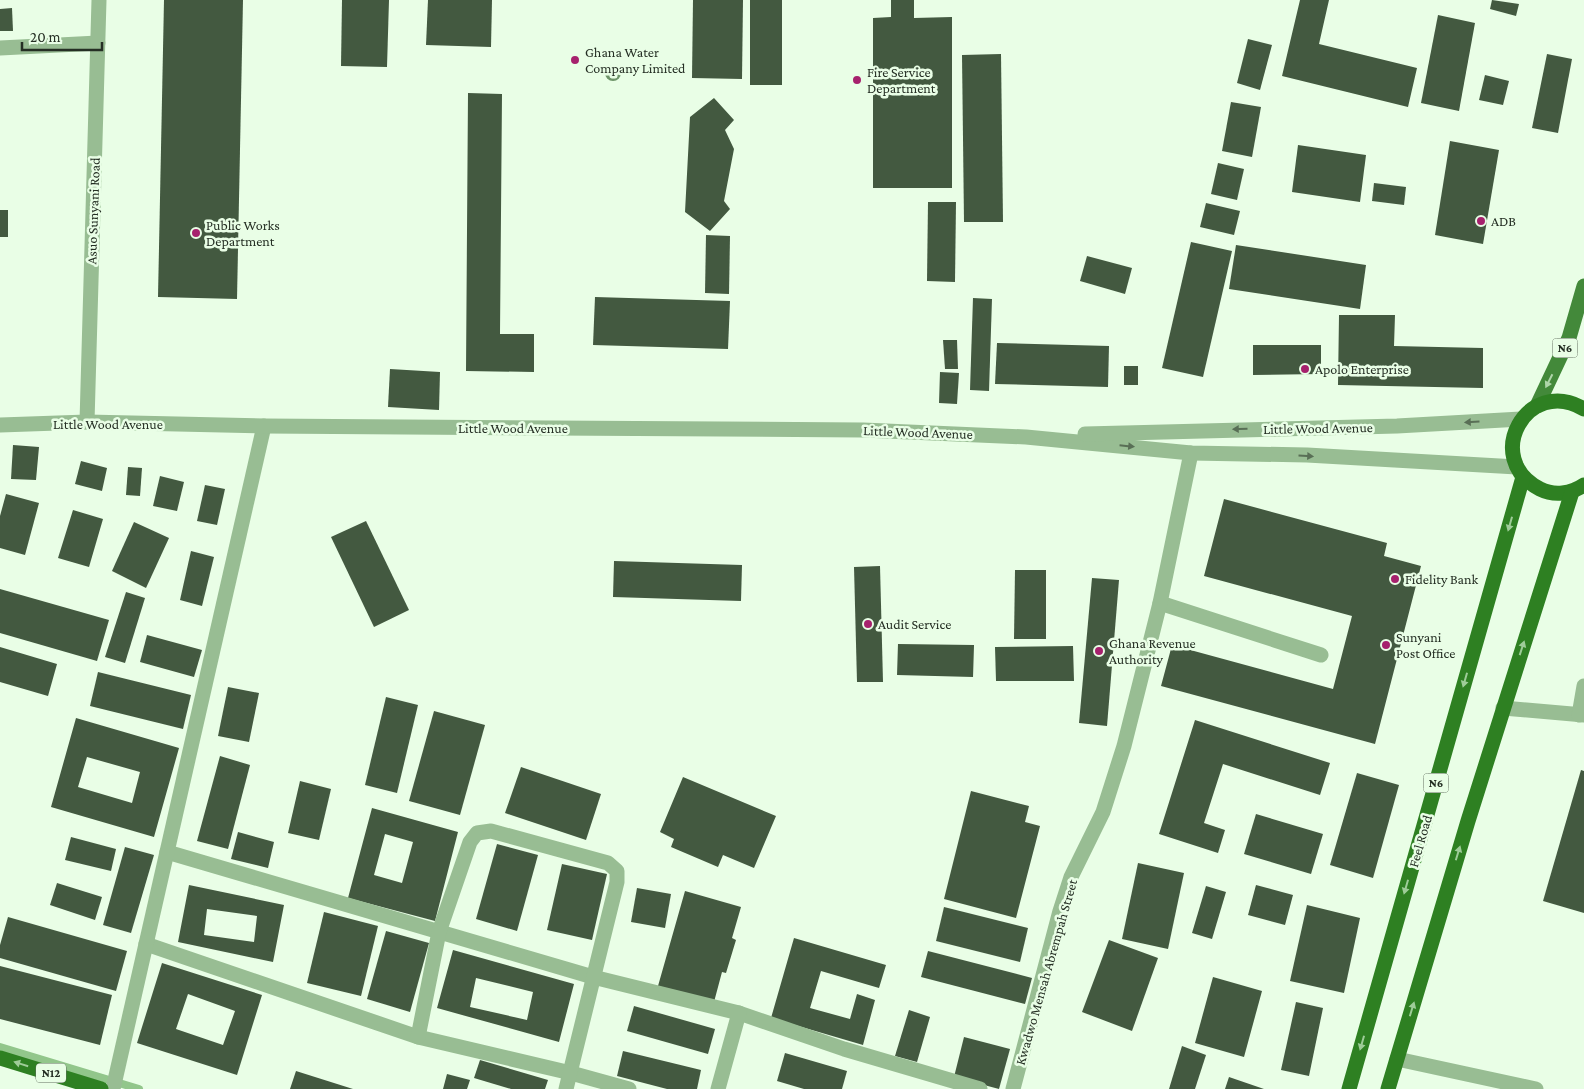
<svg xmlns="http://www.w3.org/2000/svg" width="1584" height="1089" font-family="'Crimson Pro',serif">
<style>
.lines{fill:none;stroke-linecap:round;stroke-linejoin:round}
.stream{stroke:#92c68b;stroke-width:8}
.building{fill:#435940;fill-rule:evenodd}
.service{stroke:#98bd93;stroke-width:15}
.minor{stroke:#98bd93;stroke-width:15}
.tertiary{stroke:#98bd93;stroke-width:15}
.primary{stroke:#43893a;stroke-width:15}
.trunk{stroke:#2e8022;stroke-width:15}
.tree{fill:#6d9468}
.oneway{fill:#afd5aa}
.oneway2{fill:#596f56}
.oneway3{fill:#9ecc98}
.poi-dot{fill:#a6216d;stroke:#e9fee6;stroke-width:2}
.labels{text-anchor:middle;stroke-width:5;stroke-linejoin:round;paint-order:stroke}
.shield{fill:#e9fee6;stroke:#606d5e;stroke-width:1}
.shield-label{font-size:12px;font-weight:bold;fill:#252f24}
.poi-label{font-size:14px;fill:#252f24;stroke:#e9fee6;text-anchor:start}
.street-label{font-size:14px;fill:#252f24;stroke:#e9fee6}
</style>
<rect width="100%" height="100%" fill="#e9fee6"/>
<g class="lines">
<polyline class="stream" points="0,1047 139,1089"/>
</g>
<g class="building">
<polygon points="164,0 243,0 237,299 158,297"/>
<polygon points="342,0 389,0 387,67 341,66"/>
<polygon points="428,0 492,0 491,47 426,45"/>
<polygon points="693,0 743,0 742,79 692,78"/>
<rect x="750" y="0" width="32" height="85"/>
<polygon points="891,0 914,0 914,18 952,17 952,188 873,188 873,18 891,17"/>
<polygon points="1300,0 1329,0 1319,44 1417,68 1408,107 1282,76"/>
<polygon points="1492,0 1519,4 1516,16 1490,9"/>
<polygon points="12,8 13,31 0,31 0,9"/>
<polygon points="1438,15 1475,23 1459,111 1421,103"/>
<polygon points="1248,39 1272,45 1260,90 1237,83"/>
<polygon points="1001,54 1003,222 964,222 962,55"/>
<polygon points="1547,54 1572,59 1558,133 1532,128"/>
<polygon points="1485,75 1509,81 1503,105 1479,100"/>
<polygon points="468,93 502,94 500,334 534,334 534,372 466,371"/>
<polygon points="714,98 734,120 725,130 734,149 724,201 730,209 710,231 685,212 690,117"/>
<polygon points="1231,102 1261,107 1252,157 1222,151"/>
<polygon points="1450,141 1499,150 1483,244 1435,235"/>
<polygon points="1298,145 1366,155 1360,202 1292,192"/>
<polygon points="1218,163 1244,169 1237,200 1211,194"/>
<polygon points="1374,183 1406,187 1404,205 1372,201"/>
<polygon points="928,202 956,202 955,282 927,281"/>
<polygon points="1206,203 1240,211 1234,235 1200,227"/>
<rect x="0" y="210" width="8" height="27"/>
<polygon points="706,235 730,236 729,294 705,293"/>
<polygon points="1191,242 1232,251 1203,377 1162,368"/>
<polygon points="1236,245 1366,265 1360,309 1229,289"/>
<polygon points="1087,256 1132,268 1125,294 1080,281"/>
<polygon points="595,297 730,301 728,349 593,345"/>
<polygon points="973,298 992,299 989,391 970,390"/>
<polygon points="1339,315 1395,315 1394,346 1483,348 1483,388 1338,385"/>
<polygon points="943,340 957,340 958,369 945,369"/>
<polygon points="997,343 1109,346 1108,387 995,384"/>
<polygon points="1253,345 1321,345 1321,374 1253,375"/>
<rect x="1124" y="366" width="14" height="19"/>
<polygon points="390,369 440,372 439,410 388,407"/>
<polygon points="940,372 959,373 957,404 939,403"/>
<polygon points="13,445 39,447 36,480 11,479"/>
<polygon points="81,461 107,468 102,491 75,484"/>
<polygon points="128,467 142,468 140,496 126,495"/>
<polygon points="160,476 184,482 177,511 153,506"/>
<polygon points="205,485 225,489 217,525 197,521"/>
<polygon points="6,494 39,503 25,555 0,548 0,516"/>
<polygon points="1224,499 1387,543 1384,556 1421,566 1375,744 1161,686 1172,645 1333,689 1352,616 1204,576"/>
<polygon points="73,510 103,519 89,567 58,558"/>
<polygon points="366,521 409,610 374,627 331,537"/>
<polygon points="134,522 169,538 146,588 112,571"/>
<polygon points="191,551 214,557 202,606 180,600"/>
<polygon points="614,561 742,565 741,601 613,597"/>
<polygon points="880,566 883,682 857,682 854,567"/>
<polygon points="1015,570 1046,570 1046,639 1014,639"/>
<polygon points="1092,578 1119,580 1107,726 1079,723"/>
<polygon points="0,589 109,620 97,661 0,633"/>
<polygon points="126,592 145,598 125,663 105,657"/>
<polygon points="147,635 202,650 194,677 140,662"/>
<polygon points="898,644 974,645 973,677 897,675"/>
<polygon points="1073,646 1074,681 996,681 995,647"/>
<polygon points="0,647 57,664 48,696 0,682"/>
<polygon points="98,672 191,695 183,729 90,706"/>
<polygon points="228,687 259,693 249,742 218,736"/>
<polygon points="386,697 418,705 397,793 365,785"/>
<polygon points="434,711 485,725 460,815 409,801"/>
<path d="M76 718 179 748 154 837 51 807ZM87 757 140 772 132 803 78 787Z"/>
<polygon points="1195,720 1330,763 1320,795 1223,764 1204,823 1225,830 1218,853 1159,834"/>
<polygon points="220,756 250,765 228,849 197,841"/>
<polygon points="521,767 601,794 586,840 505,813"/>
<polygon points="1581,770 1584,771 1584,913 1543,901"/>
<polygon points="1357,773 1399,785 1373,878 1330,865"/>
<polygon points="683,777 776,816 754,868 723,855 718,867 671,847 674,839 660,832"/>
<polygon points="300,781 331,789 319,840 288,833"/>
<polygon points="971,791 1029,806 1025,822 1040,826 1016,918 944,899"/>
<path d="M372 808 458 832 435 921 348 898ZM385 834 413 842 402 883 374 875Z"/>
<polygon points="1256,814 1323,834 1311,874 1244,854"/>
<polygon points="238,832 274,842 268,868 231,859"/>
<polygon points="71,837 116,849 111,871 65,860"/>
<polygon points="497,844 538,855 517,931 476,919"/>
<polygon points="125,847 154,855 131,933 103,925"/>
<polygon points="1138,863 1184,873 1168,949 1122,939"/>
<polygon points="562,864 607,874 592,940 547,930"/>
<polygon points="57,883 102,897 95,920 50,905"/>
<path d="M189 885 284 905 273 962 178 942ZM207 909 257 916 254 942 204 935Z"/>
<polygon points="1256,885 1293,895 1285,925 1248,915"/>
<polygon points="1206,886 1226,892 1212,939 1192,933"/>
<polygon points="637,888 671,894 665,928 631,922"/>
<polygon points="685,891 741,907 732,938 736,940 726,973 722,972 714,1002 658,986"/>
<polygon points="1307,905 1360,918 1344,993 1290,981"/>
<polygon points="944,907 1028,928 1020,962 936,941"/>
<polygon points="324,912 378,926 361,996 307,983"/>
<polygon points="8,917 127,951 116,991 0,958 0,945"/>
<polygon points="386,931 429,943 410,1012 367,999"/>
<polygon points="794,938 886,965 879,988 821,971 810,1008 850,1019 857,994 875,1000 863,1045 771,1018"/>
<polygon points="1109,940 1158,958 1132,1031 1082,1012"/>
<path d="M453 950 574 984 559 1042 437 1008ZM476 978 533 992 527 1020 470 1007Z"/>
<polygon points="928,951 1032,978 1025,1004 921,977"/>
<path d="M162 963 262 995 237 1075 137 1043ZM188 994 235 1011 223 1045 176 1029Z"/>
<polygon points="0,966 112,995 100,1045 0,1019"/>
<polygon points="1213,977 1262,991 1244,1057 1195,1043"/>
<polygon points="1296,1002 1323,1008 1309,1076 1281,1070"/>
<polygon points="634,1006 715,1029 708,1054 627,1031"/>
<polygon points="909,1010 930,1017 917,1062 895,1056"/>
<polygon points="964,1037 1010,1049 999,1089 954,1077"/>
<polygon points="1182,1046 1206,1055 1195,1089 1169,1089"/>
<polygon points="623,1051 701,1070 697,1089 667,1089 617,1076"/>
<polygon points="785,1053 847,1071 842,1089 804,1089 777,1081"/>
<polygon points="480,1060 548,1080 545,1089 511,1089 474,1078"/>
<polygon points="296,1071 353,1089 290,1089"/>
<polygon points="447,1074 470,1080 467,1089 443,1089"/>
<polygon points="1229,1077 1264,1089 1225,1089"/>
</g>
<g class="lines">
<g class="service">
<polyline points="1160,603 1321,655"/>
<polyline points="1503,708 1584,715"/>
<polyline points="1579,715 1584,686"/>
</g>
<g class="minor">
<polyline points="0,48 98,43"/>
<polyline points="0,425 87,422 99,0"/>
<polyline points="167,852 593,977 739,1013 844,1049 980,1089"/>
<polyline points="146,944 418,1037 571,1073 629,1089"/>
<polyline points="418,1037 439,932 470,842 477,833 491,831 608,863 617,871 617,882 566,1089"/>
<polyline points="1397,1059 1536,1089"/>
<polyline points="113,1089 264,426"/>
<polyline points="718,1089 739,1013"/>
<polyline points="1013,1089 1060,911 1071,877 1103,812 1124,746 1160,603 1191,453"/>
</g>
<g class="tertiary">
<polyline points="87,422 264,426 863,430 1026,437 1191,453 1307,455 1517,467"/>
<polyline points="1085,434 1397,426 1521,419"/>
</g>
<polyline class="primary" points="1537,406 1569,338 1584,286"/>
<g class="trunk">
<path d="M1584 409C1527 375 1481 459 1540 489 1554 496 1571 494 1584 485"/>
<polyline points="0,1058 101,1089"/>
<polyline points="1349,1089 1523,477"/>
<polyline points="1388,1089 1468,821 1572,492"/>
</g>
</g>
<circle class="tree" cx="613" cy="73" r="8"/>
<defs><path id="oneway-solid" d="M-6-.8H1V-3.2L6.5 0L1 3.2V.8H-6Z" transform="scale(1.25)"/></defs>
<use class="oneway" href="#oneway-solid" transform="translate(1549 381) rotate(117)"/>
<g class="oneway2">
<use href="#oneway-solid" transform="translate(1472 422) rotate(177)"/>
<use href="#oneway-solid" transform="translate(1240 429) rotate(179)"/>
<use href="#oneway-solid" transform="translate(1127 446) rotate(6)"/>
<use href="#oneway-solid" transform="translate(1306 456) rotate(3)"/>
</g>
<g class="oneway3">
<use href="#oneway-solid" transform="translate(1510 524) rotate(106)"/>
<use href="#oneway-solid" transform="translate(1522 648) rotate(-72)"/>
<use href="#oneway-solid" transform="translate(1465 680) rotate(106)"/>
<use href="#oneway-solid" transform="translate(1458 853) rotate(-73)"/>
<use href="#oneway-solid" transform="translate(1406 887) rotate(106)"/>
<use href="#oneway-solid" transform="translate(1412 1009) rotate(-73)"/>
<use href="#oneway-solid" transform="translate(1362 1043) rotate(106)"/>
<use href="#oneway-solid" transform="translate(21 1064) rotate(-163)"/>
</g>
<g class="poi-dot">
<circle cx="575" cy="60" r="5"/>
<circle cx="857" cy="80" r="5"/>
<circle cx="1481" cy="221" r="5"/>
<circle cx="196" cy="233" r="5"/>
<circle cx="1305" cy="369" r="5"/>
<circle cx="1395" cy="579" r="5"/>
<circle cx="868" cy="624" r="5"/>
<circle cx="1386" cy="645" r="5"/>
<circle cx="1099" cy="651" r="5"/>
</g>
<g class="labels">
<g class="shield">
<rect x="1552.5" y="338.5" width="25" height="19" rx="4"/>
<rect x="1423.5" y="773.5" width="25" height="19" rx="4"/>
<rect x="36" y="1063.5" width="30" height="19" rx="4"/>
</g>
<g class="shield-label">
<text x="1565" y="352">N6</text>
<text x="1436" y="787">N6</text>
<text x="51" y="1077">N12</text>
</g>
<g class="poi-label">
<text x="585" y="57">Ghana Water<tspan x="585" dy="16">Company Limited</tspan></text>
<text x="867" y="77">Fire Service<tspan x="867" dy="16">Department</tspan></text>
<text x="1491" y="226">ADB</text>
<text x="206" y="230">Public Works<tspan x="206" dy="16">Department</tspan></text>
<text x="1315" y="374">Apolo Enterprise</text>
<text x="1405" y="584">Fidelity Bank</text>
<text x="878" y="629">Audit Service</text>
<text x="1396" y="642">Sunyani<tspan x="1396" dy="16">Post Office</tspan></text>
<text x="1109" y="648">Ghana Revenue<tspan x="1109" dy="16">Authority</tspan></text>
</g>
<g class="street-label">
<text transform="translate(93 211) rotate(-88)" y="5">Asuo Sunyani Road</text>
<text x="108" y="429">Little Wood Avenue</text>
<text x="513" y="433">Little Wood Avenue</text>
<text transform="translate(1318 428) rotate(-1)" y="5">Little Wood Avenue</text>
<text transform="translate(918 432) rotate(2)" y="5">Little Wood Avenue</text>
<text transform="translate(1420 841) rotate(-74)" y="5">Feel Road</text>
<text transform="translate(1046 972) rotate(-74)" y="5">Kwadwo Mensah Abrempah Street</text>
</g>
</g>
<path d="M22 42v8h80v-8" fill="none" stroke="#252f24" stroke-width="2.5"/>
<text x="30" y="42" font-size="15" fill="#252f24" stroke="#e9fee6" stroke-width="4" paint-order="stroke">20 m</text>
</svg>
